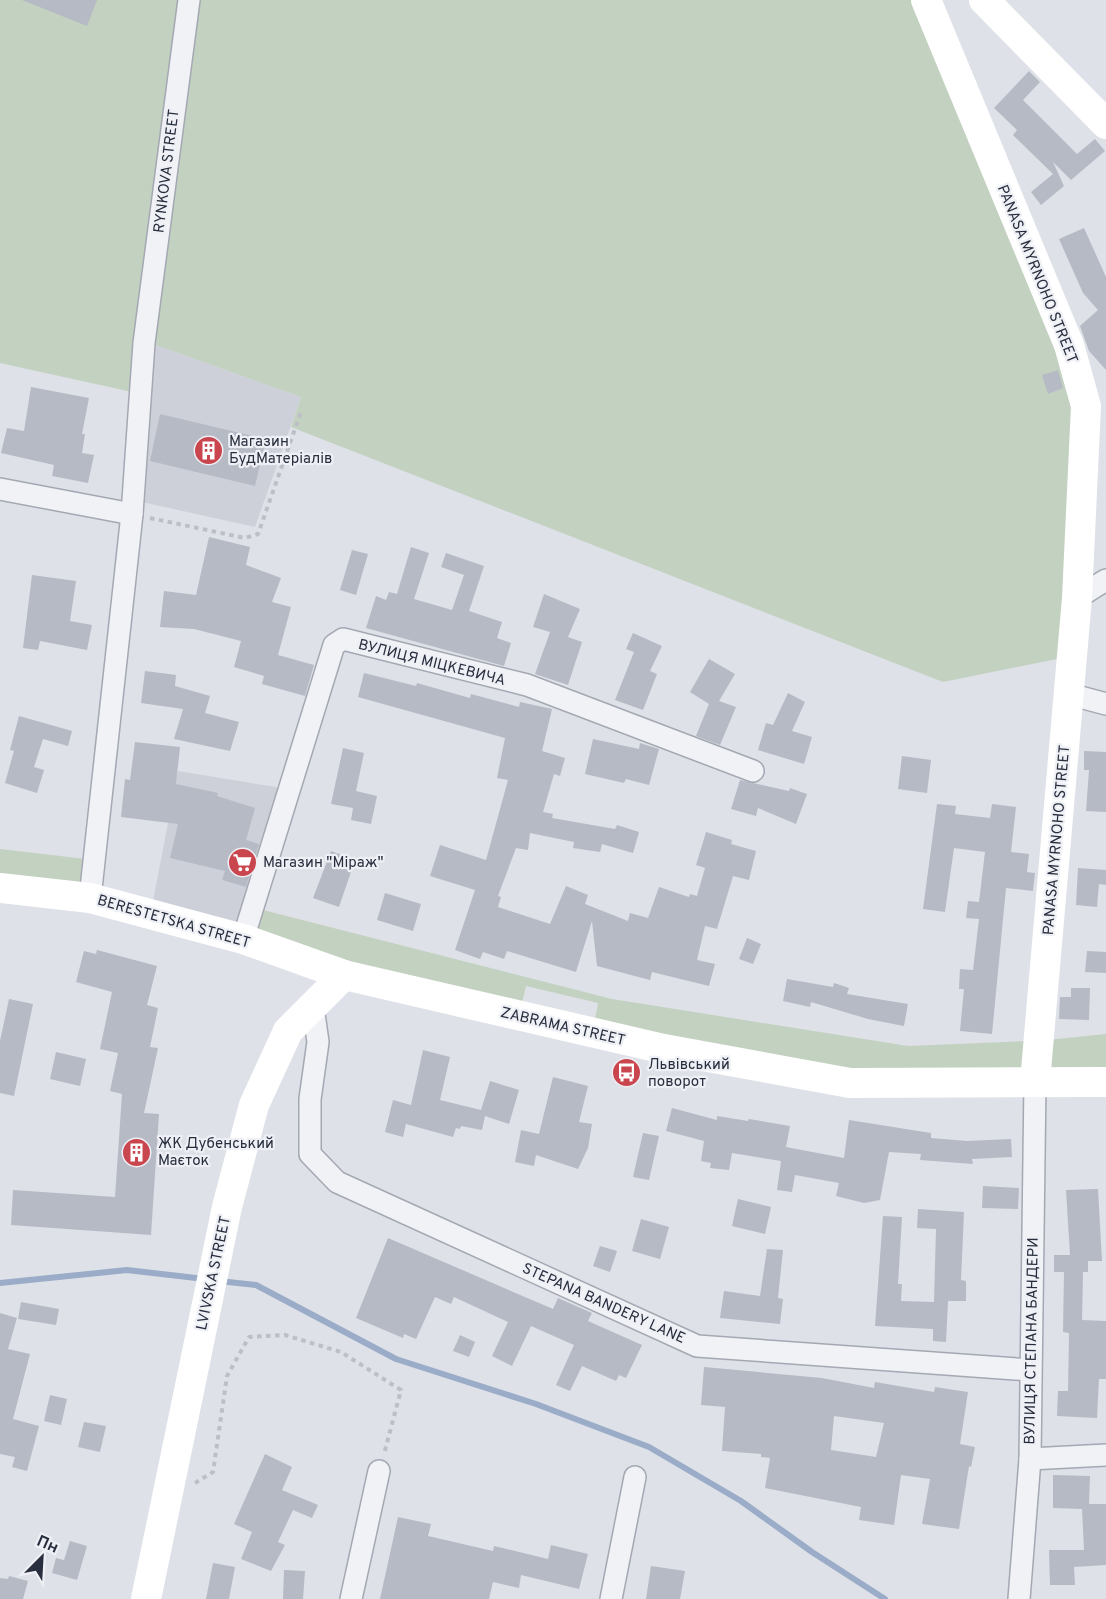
<svg xmlns="http://www.w3.org/2000/svg" width="1106" height="1599" font-family="Overpass,sans-serif">
<style>
.built{fill:#cdd0d9}
.green{fill:#c3d1c0}
.lines{fill:none;stroke-linecap:round;stroke-linejoin:round}
.stream{stroke:#9aacc7;stroke-width:6}
.building{fill:#b6bac4;fill-rule:evenodd}
.street-casing{stroke:#a4a8b2;stroke-width:24}
.path{stroke:#bdbfc6;stroke-width:4;stroke-dasharray:4.5 4.5;stroke-linecap:butt}
.street{stroke:#f1f2f6;stroke-width:21}
.secondary{stroke:#fff;stroke-width:30}
.labels{text-anchor:middle;stroke-width:4.5;stroke-linejoin:round;paint-order:stroke}
.street-label{font-size:15px;fill:#282e3e;stroke:#eef0f5}
.poi-label{font-size:15px;fill:#282e3e;stroke:#eef0f5;text-anchor:start}
</style>
<rect width="100%" height="100%" fill="#dee1e8"/>
<g class="built">
<polygon points="153,344 301,397 255,527 142,502"/>
<polygon points="178,771 282,788 240,925 153,901"/>
</g>
<g class="green">
<polygon points="0,0 180,0 132,392 0,363"/>
<polygon points="197,0 913,0 1060,349 1077,408 1062,658 943,682 291,427 301,397 153,344"/>
<polygon points="0,849 86,859 83,883 0,874"/>
<polygon points="259,909 612,999 908,1046 1029,1041 1026,1069 851,1069 666,1036 595,1020 598,1003 526,986 522,1003 348,963 253,929"/>
<polygon points="1106,1034 1106,1069 1045,1069 1047,1040"/>
</g>
<g class="lines">
<g class="stream">
<polyline points="228,1282 256,1285 396,1359 536,1404 649,1447 741,1501 812,1552 885,1599"/>
<polyline points="0,1283 127,1270 196,1278"/>
</g>
</g>
<g class="building">
<polygon points="22,0 97,0 87,26"/>
<polygon points="1029,71 1040,82 1023,100 1077,154 1095,139 1105,151 1071,180 1053,162 1064,186 1041,205 1031,192 1053,174 1013,135 1017,130 994,108"/>
<polygon points="1084,228 1106,277 1106,370 1089,351 1080,326 1098,310 1083,293 1059,239"/>
<polygon points="1058,370 1063,388 1048,394 1042,375"/>
<polygon points="31,387 89,398 82,434 85,434 82,453 94,455 88,483 52,476 54,465 1,453 7,428 24,431"/>
<polygon points="160,414 266,439 255,486 150,461"/>
<polygon points="209,537 250,547 246,565 281,578 272,602 291,607 278,655 314,665 305,696 262,684 264,676 234,667 241,641 194,629 160,627 164,591 196,595"/>
<polygon points="411,547 429,553 414,599 452,610 464,575 441,567 446,553 484,566 469,611 502,622 497,638 511,643 504,666 366,628 376,596 386,600 389,592 397,594"/>
<polygon points="352,550 368,554 356,595 340,590"/>
<polygon points="32,575 76,581 70,621 92,625 87,650 40,641 38,650 23,648"/>
<polygon points="544,594 580,609 568,637 582,642 568,685 535,674 550,632 533,627"/>
<polygon points="633,633 662,646 650,671 657,674 643,710 615,700 634,652 626,649"/>
<polygon points="709,659 735,674 719,701 736,707 720,745 696,736 709,704 690,692"/>
<polygon points="145,671 176,675 175,686 210,696 205,713 239,722 230,751 174,739 183,709 141,703"/>
<polygon points="364,673 416,686 417,683 470,698 471,694 519,707 520,702 552,709 542,751 565,758 560,776 554,774 543,812 553,814 552,818 615,829 617,825 639,832 633,853 602,844 600,852 573,848 574,842 530,833 528,850 516,848 498,896 501,897 498,907 550,924 566,886 588,895 585,904 628,921 630,913 648,918 659,887 689,897 690,894 697,896 705,868 696,865 706,832 732,840 731,844 756,851 749,880 733,876 717,929 705,926 697,960 715,964 709,986 652,972 650,980 597,966 592,921 576,972 507,951 504,959 483,952 480,959 455,950 475,890 430,876 440,845 486,860 508,780 497,778 505,738 358,697"/>
<polygon points="788,693 805,702 792,731 812,737 804,764 758,750 766,723 773,725"/>
<polygon points="19,716 72,731 68,746 43,739 34,767 44,770 37,793 5,783 14,751 10,750"/>
<polygon points="593,739 639,749 640,743 659,749 649,785 626,779 624,783 585,774"/>
<polygon points="135,742 180,747 176,784 218,793 217,796 255,808 246,840 259,844 246,887 222,880 225,871 170,858 178,824 121,817 125,779 130,780"/>
<polygon points="343,748 364,753 356,791 377,796 371,824 351,820 353,808 331,804"/>
<polygon points="1084,751 1106,752 1106,812 1086,811 1089,770 1084,770"/>
<polygon points="902,756 931,760 927,793 898,789"/>
<polygon points="740,780 789,791 790,788 807,794 796,824 758,808 756,816 731,809"/>
<polygon points="937,804 956,806 955,814 990,818 992,804 1016,807 1011,852 1029,854 1027,872 1035,873 1033,891 1006,888 992,1034 960,1031 964,989 959,989 960,969 973,970 979,919 966,918 968,901 979,902 985,852 954,848 945,912 923,909"/>
<polygon points="331,851 355,860 339,907 313,898"/>
<polygon points="1078,868 1106,870 1106,885 1099,884 1097,907 1076,905"/>
<polygon points="385,893 421,904 413,931 377,920"/>
<polygon points="747,938 761,944 753,964 739,959"/>
<polygon points="97,950 157,966 147,1005 158,1008 150,1047 158,1048 144,1113 159,1114 151,1235 11,1225 13,1190 115,1197 122,1094 110,1091 118,1053 100,1049 112,992 76,982 84,951 96,954"/>
<polygon points="1087,951 1106,952 1106,973 1085,972"/>
<polygon points="787,979 833,987 834,983 849,988 847,994 908,1004 904,1026 868,1019 811,1002 810,1007 783,1001"/>
<polygon points="1071,988 1090,988 1089,1020 1059,1019 1060,997 1071,997"/>
<polygon points="9,999 33,1004 14,1096 0,1093 0,1041"/>
<polygon points="423,1050 450,1057 440,1100 481,1110 490,1081 519,1090 509,1124 485,1116 482,1130 461,1126 460,1129 456,1128 453,1137 406,1124 403,1137 385,1132 393,1100 411,1105"/>
<polygon points="56,1052 86,1059 80,1086 50,1079"/>
<polygon points="553,1077 588,1086 579,1122 592,1124 588,1148 578,1169 536,1155 534,1166 515,1162 521,1130 539,1134"/>
<polygon points="672,1108 717,1120 717,1116 748,1121 749,1119 790,1126 786,1147 844,1158 849,1120 931,1133 931,1138 967,1141 1011,1139 1012,1157 972,1159 973,1164 920,1160 921,1154 889,1152 880,1200 864,1203 836,1196 839,1183 795,1175 792,1192 777,1190 781,1161 732,1153 729,1170 710,1168 711,1163 701,1161 704,1141 666,1131"/>
<polygon points="643,1133 659,1136 649,1180 633,1177"/>
<polygon points="983,1186 1019,1188 1018,1209 982,1208"/>
<polygon points="1098,1189 1102,1261 1088,1261 1088,1272 1083,1272 1082,1320 1106,1321 1106,1379 1099,1379 1097,1418 1057,1416 1058,1391 1068,1391 1069,1333 1063,1332 1064,1272 1054,1272 1054,1255 1070,1255 1066,1190"/>
<polygon points="738,1199 771,1207 765,1234 732,1226"/>
<polygon points="918,1209 964,1212 961,1280 966,1281 966,1301 948,1301 946,1342 933,1341 933,1329 875,1326 883,1216 902,1217 898,1284 902,1284 901,1301 934,1302 936,1229 917,1228"/>
<polygon points="641,1219 669,1227 660,1259 632,1251"/>
<polygon points="388,1238 553,1309 558,1298 592,1313 588,1321 642,1345 626,1378 619,1375 616,1381 582,1366 570,1391 556,1385 574,1345 531,1326 512,1366 492,1356 508,1322 454,1297 451,1304 435,1297 416,1339 404,1334 403,1338 356,1318"/>
<polygon points="600,1246 617,1251 610,1272 593,1266"/>
<polygon points="767,1249 783,1250 778,1298 783,1299 780,1324 720,1318 724,1291 760,1296"/>
<polygon points="21,1302 59,1309 56,1325 18,1319"/>
<polygon points="0,1313 17,1318 8,1349 30,1354 13,1419 39,1426 27,1471 12,1467 15,1457 0,1454"/>
<polygon points="460,1335 475,1342 469,1357 453,1351"/>
<path d="M704 1367 822 1378 874 1388 875 1382 934 1392 935 1387 968 1392 960 1444 975 1447 971 1467 969 1466 959 1529 922 1524 930 1479 901 1475 894 1525 859 1520 861 1507 765 1488 770 1458 761 1457V1454L722 1451 725 1407 701 1405ZM834 1416 884 1423 876 1457 831 1450Z"/>
<polygon points="50,1395 67,1399 61,1425 44,1421"/>
<polygon points="84,1422 106,1426 100,1452 78,1447"/>
<polygon points="265,1454 292,1467 282,1490 318,1505 312,1518 293,1510 278,1542 285,1545 271,1571 241,1559 252,1532 234,1524"/>
<polygon points="1053,1475 1090,1476 1089,1504 1106,1504 1106,1565 1074,1567 1075,1585 1050,1585 1049,1550 1084,1550 1082,1509 1053,1508"/>
<polygon points="398,1517 431,1524 428,1536 493,1551 494,1546 548,1559 551,1545 588,1554 579,1589 521,1575 519,1588 493,1582 489,1599 380,1599"/>
<polygon points="70,1541 87,1546 77,1580 52,1573 56,1558 64,1560"/>
<polygon points="213,1563 235,1567 229,1599 206,1599"/>
<polygon points="651,1566 685,1571 680,1599 646,1599"/>
<polygon points="284,1570 305,1571 303,1599 283,1599"/>
<polygon points="9,1576 28,1581 23,1599 0,1599 0,1578 8,1579"/>
</g>
<g class="lines">
<defs>
<g id="street">
<polyline points="0,489 132,514"/>
<polyline points="1077,598 1106,580"/>
<polyline points="1069,694 1106,704"/>
<polyline points="90,898 132,514 144,343 189,0"/>
<polyline points="243,939 334,645 343,639 527,685 753,771"/>
<polyline points="313,1007 318,1042 310,1099 310,1154 337,1182 697,1346 1030,1370"/>
<polyline points="1030,1459 1106,1455"/>
<polyline points="351,1599 379,1471"/>
<polyline points="611,1599 635,1477"/>
<polyline points="1019,1599 1030,1459 1035,1082"/>
</g>
</defs>
<use href="#street" class="street-casing"/>
<g class="path">
<polyline points="150,518 245,538 258,534 301,412"/>
<polyline points="195,1483 213,1472 227,1376 249,1337 285,1335 341,1352 401,1390 384,1454"/>
</g>
<use href="#street" class="street"/>
<g class="secondary">
<polyline points="926,0 1069,345 1086,406 1077,598 1035,1082"/>
<polyline points="984,0 1106,124"/>
<polyline points="0,888 90,898 243,939 344,975 664,1049 850,1083 1106,1082"/>
<polyline points="146,1599 227,1207 254,1105 288,1031 344,975"/>
</g>
</g>
<defs>
<symbol id="building-disc" viewBox="-11 -11 22 22"><circle r="9.5" fill="#ca464f" stroke="#eef0f5"/><path d="M-4-6H4V6H1V3H-1V6H-4ZM-2.5-4.3h1.7v1.8h-1.7ZM.8-4.3h1.7v1.8H.8ZM-2.5-1h1.7V.8h-1.7ZM.8-1h1.7V.8H.8Z" fill="#fff"/></symbol>
<symbol id="supermarket-disc" viewBox="-11 -11 22 22"><circle r="9.5" fill="#ca464f" stroke="#eef0f5"/><path d="M-6-5.5h2.5l.6 2H6L4.5 2H-2.5L-4.4-4H-6ZM-1.5 3.2a1.3 1.3 0 1 0 .1 0ZM3 3.2a1.3 1.3 0 1 0 .1 0Z" fill="#fff"/></symbol>
<symbol id="bus-disc" viewBox="-11 -11 22 22"><circle r="9.5" fill="#ca464f" stroke="#eef0f5"/><path d="M-5-6H5V4H4V6H2V4H-2V6H-4V4H-5ZM-3.5-4V0h7V-4ZM-3.5 1.2v1.5H-2V1.2ZM2 1.2v1.5H3.5V1.2Z" fill="#fff"/></symbol>
</defs>
<g fill-rule="evenodd">
<use href="#building-disc" x="192" y="434" width="33" height="33"/>
<use href="#supermarket-disc" x="226" y="846" width="33" height="33"/>
<use href="#bus-disc" x="610" y="1056" width="33" height="33"/>
<use href="#building-disc" x="120" y="1136" width="33" height="33"/>
</g>
<g class="labels">
<g class="street-label">
<text transform="translate(166 171) rotate(-83)" y="5">RYNKOVA STREET</text>
<text transform="translate(1038 274) rotate(68)" y="5">PANASA MYRNOHO STREET</text>
<text transform="translate(432 662) rotate(14)" y="5">ВУЛИЦЯ МІЦКЕВИЧА</text>
<text transform="translate(1056 840) rotate(-85)" y="5">PANASA MYRNOHO STREET</text>
<text transform="translate(174 921) rotate(16)" y="5">BERESTETSKA STREET</text>
<text transform="translate(563 1026) rotate(13)" y="5">ZABRAMA STREET</text>
<text transform="translate(213 1273) rotate(-78)" y="5">LVIVSKA STREET</text>
<text transform="translate(604 1303) rotate(24)" y="5">STEPANA BANDERY LANE</text>
<text transform="translate(1031 1341) rotate(-89)" y="5">ВУЛИЦЯ СТЕПАНА БАНДЕРИ</text>
</g>
<g class="poi-label">
<text x="229" y="446">Магазин<tspan x="229" dy="17">БудМатеріалів</tspan></text>
<text x="263" y="867">Магазин "Міраж"</text>
<text x="648" y="1069">Львівський<tspan x="648" dy="17">поворот</tspan></text>
<text x="158" y="1148">ЖК Дубенський<tspan x="158" dy="17">Маєток</tspan></text>
</g>
</g>
<g transform="translate(42 1557) rotate(24)" stroke="#eef0f5" stroke-width="4.5" paint-order="stroke">
<path d="M0-4.5L10 22L0 15L-10 22Z" fill="#282e3e"/>
<text y="-9" font-size="16" font-weight="bold" text-anchor="middle" fill="#282e3e">Пн</text>
</g>
</svg>
